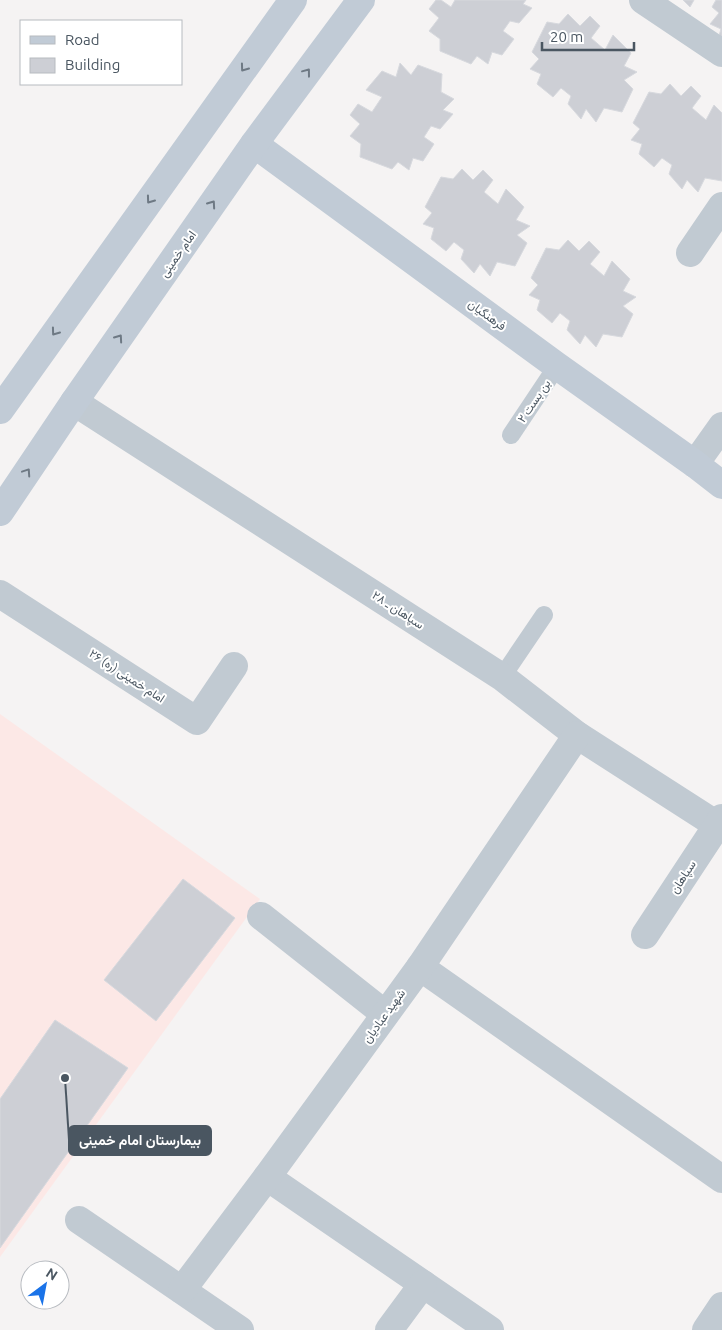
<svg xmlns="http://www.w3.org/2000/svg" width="722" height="1330" font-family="Ubuntu,Vazirmatn,sans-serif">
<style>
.medical{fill:#fce8e6}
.building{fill:#cdcfd5;stroke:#d7d9de}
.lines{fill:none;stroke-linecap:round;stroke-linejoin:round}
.lane{stroke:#c1cad2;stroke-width:18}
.street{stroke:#c1cad2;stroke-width:28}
.secondary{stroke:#c1cbd6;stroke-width:28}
.oneway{stroke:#6e7984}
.labels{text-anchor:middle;stroke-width:4;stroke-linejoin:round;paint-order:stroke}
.street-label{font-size:12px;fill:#4a5661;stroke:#fff}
.leader{fill:none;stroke:#4a5661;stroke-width:2}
.callout-dot{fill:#4a5661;stroke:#fff;stroke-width:2}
.callout{fill:#4a5661;stroke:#4a5661;stroke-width:2}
.callout-label{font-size:14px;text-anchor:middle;font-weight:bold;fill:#fff}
</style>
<rect width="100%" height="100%" fill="#f5f3f3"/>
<polygon class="medical" points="0,714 260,899 0,1257"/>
<g class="building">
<polygon points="436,0 441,0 451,7 455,0 526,0 523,4 532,8 519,23 510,21 503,31 514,39 502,55 492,52 488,64 477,56 471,64 440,51 440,39 429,31 439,18 429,9"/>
<polygon points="683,0 694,0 690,7"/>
<polygon points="716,0 722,0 722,42 718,39 721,29 710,24 719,13 712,7"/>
<polygon points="568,14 580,26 590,16 600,26 591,38 605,50 613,35 631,53 624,66 637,72 624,80 633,89 622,112 604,108 596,122 586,109 581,119 568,104 571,96 561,88 553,97 537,84 541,74 530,69 539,59 532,52 547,22 559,24"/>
<polygon points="400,63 411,75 418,65 442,74 441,92 454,99 443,110 453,114 440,129 431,126 424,137 434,144 423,161 413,158 409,170 398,162 392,169 360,157 361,144 350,136 360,124 350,115 358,104 372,112 382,97 366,90 382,71 396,77"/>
<polygon points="670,84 681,96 691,86 701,96 692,108 706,120 714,105 722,113 722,181 705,178 698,192 687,180 682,189 669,174 672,165 662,158 654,167 639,154 642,144 631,140 640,129 633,123 649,92 661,94"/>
<polygon points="462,169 473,180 483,170 493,180 484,192 498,204 506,189 524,207 516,220 530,226 517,235 527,243 515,266 497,262 490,276 480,264 474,273 461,259 464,250 454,242 446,251 431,239 434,228 423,224 432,213 425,207 441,177 453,179"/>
<polygon points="568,240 579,251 589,241 600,252 590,264 604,276 612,261 630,279 623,291 636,297 623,306 633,314 622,337 603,334 596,347 585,335 580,344 567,330 570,321 560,313 552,323 537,310 540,300 529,295 538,285 531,278 546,248 559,250"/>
<polygon points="183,879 235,918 156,1021 104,980"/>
<polygon points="55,1020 128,1068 0,1248 0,1099"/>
</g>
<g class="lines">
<g class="lane">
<polyline points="511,435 557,366"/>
<polyline points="502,677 544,615"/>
</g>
<g class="street">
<polyline points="643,0 722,53"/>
<polyline points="690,253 722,206"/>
<polyline points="74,402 502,677 577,735 717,825"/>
<polyline points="695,464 722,426"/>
<polyline points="0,594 197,721 234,666"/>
<polyline points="261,916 385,1014"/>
<polyline points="645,935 722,818"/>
<polyline points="420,967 722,1179"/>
<polyline points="267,1177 490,1330"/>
<polyline points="79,1220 240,1330"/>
<polyline points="182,1290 267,1177 420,967 577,735"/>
<polyline points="389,1330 423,1284"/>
<polyline points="706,1330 722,1306"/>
</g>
<g class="secondary">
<polyline points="254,144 557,366 695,464 722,485"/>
<polyline points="0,410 293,0"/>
<polyline points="0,512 74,402 254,144 361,0"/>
</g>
</g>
<defs><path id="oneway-chevron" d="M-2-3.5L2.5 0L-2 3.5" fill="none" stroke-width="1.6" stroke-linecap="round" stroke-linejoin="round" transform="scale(1.25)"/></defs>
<g class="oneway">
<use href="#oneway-chevron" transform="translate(244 68) rotate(126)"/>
<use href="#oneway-chevron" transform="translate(307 72) rotate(-53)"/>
<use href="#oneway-chevron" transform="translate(150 200) rotate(126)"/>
<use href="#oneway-chevron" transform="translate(212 204) rotate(-55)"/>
<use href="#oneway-chevron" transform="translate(55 332) rotate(126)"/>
<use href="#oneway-chevron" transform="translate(119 338) rotate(-55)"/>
<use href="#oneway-chevron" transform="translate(27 472) rotate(-56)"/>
</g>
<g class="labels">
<g class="street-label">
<text transform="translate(178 254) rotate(-55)" y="4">امام خمینی</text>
<text transform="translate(487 315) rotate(36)" y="4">فرهنگیان</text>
<text transform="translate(534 401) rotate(-56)" y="4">بن بست ۲</text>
<text transform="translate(398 610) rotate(33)" y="4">سپاهان ـ ۲۸</text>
<text transform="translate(127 676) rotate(33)" y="4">امام خمینی (ره) ۲۶</text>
<text transform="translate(683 877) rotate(-57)" y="4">سپاهان</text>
<text transform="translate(384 1016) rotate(-54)" y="4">شهید عبادیان</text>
</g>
</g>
<path class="leader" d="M65 1078L69 1140"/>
<circle class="callout-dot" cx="65" cy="1078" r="5"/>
<rect class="callout" x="69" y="1126" width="142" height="29" rx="5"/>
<g class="callout-label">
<text x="140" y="1145">بیمارستان امام خمینی</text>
</g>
<rect x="20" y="20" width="162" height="65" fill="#ffffff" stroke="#b7bbc0"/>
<rect x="30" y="36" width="25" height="8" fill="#c1cbd6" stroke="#b7bbc0"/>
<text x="65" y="45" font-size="15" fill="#4a5661">Road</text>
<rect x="30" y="58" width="25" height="15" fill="#cdcfd5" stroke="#b7bbc0"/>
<text x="65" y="70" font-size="15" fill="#4a5661">Building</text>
<g transform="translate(45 1285) rotate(32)"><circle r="24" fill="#ffffff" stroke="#b7bbc0"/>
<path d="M0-4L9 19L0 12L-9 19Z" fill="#1a73e8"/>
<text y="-8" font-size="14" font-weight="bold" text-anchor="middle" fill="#4a5661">N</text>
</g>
<path d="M542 42v8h92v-8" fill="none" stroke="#4a5661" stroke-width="2.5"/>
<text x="550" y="42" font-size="15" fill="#4a5661" stroke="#ffffff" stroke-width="4" paint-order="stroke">20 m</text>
</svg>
